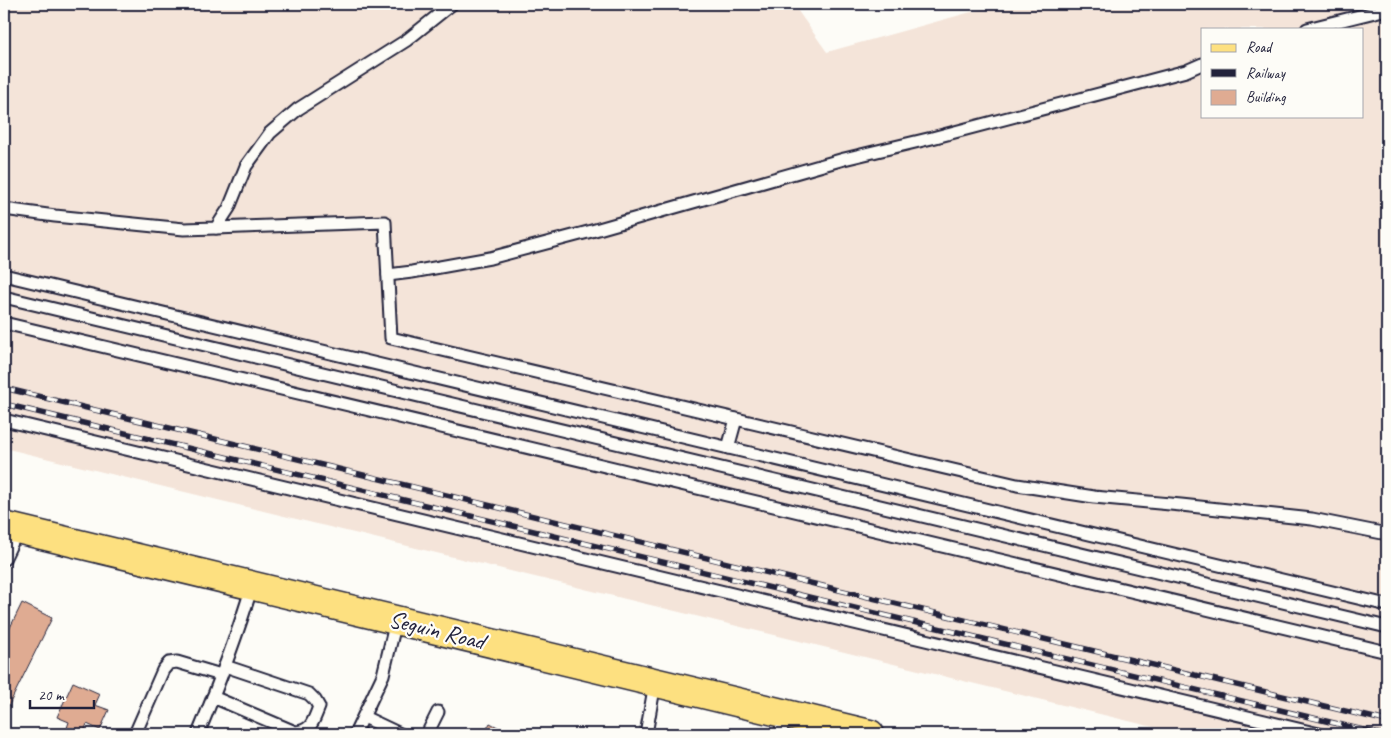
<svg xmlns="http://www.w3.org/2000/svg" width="1391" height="738" font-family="Caveat,sans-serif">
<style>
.built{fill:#f4e4d9;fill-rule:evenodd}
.building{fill:#dfab92;stroke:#22223b}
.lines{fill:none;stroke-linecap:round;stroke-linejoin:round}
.lane-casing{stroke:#22223b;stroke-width:15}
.primary-casing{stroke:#22223b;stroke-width:31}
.lane{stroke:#fdfcf7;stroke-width:11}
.primary{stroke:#fde080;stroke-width:28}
.rail-casing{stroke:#22223b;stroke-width:5.5}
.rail{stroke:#fdfcf7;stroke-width:4;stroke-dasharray:11;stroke-linecap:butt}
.labels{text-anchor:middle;stroke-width:4.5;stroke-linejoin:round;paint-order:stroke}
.street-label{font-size:24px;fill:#22223b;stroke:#fdfcf7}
</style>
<rect width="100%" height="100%" fill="#fdfcf7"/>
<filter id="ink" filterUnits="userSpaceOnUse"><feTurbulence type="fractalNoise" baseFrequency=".02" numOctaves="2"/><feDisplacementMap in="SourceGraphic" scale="10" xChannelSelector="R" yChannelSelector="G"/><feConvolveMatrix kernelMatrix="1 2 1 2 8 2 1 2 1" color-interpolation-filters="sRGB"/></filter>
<g filter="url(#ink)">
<path class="built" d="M4 4H793L827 52 1000 4H1387V734H1182L4 448ZM1202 29H1362V116H1202Z"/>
<g class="building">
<polygon points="22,603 52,618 4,715 4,640"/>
<polygon points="73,682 100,694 95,705 109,710 100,730 87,724 83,734 81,734 67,728 69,722 57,717"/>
<polygon points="490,723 511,734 484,734"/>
</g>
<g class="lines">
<defs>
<g id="lane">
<polyline points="1307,29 1387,9"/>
<polyline points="4,209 55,216 184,229 216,228 229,208 246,166 270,133 298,109 407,40 452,4"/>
<polyline points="216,228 385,222 391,338 1017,485 1094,497 1181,505 1312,519 1387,534"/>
<polyline points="4,275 1387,605"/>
<polyline points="388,275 412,272 490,258 588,232 844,159 932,138 1186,71 1202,64"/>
<polyline points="4,297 1387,627"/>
<polyline points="4,323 1387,652"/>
<polyline points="4,420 1319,734"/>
<polyline points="728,448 736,419"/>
<polyline points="4,559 18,530"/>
<path d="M213 697 295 732C312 731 313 721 319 707L315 700 309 694 225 666"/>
<polyline points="364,717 400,734"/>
<polyline points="135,734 163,670 169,663 177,662 221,675"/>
<path d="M198 734C218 686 237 636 252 586"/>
<polyline points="355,734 383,675 396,621"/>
<polyline points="427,734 438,712"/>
<polyline points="646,734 655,683"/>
<polyline points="781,734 783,714"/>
</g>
<polyline id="primary" points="4,526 870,734"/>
</defs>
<use href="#lane" class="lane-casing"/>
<use href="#primary" class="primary-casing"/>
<use href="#lane" class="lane"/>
<use href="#primary" class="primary"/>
<defs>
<g id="rail">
<polyline points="4,388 864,596 1387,721"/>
<polyline points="4,404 1380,734"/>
</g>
</defs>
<use href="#rail" class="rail-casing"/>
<use href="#rail" class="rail"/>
</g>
</g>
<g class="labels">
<g class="street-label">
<text transform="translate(437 630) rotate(14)" y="8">Seguin Road</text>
</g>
</g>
<rect width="1391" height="738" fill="none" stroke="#fdfcf7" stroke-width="20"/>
<rect x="10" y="10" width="1371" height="718" fill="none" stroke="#22223b" stroke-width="2" filter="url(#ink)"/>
<rect x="1201" y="28" width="162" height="90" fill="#fdfcf7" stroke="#a5a5ac"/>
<rect x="1211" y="44" width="25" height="8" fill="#fde080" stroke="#a5a5ac"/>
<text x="1246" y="52" font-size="15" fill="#22223b">Road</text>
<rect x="1211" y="69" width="25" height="8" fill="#22223b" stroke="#a5a5ac"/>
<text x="1246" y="78" font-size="15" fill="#22223b">Railway</text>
<rect x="1211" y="90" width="25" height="15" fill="#dfab92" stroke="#a5a5ac"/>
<text x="1246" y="102" font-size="15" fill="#22223b">Building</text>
<path d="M30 700v8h64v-8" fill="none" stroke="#22223b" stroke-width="2.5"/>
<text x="38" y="700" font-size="15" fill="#22223b" stroke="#fdfcf7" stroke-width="4" paint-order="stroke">20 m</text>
</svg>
